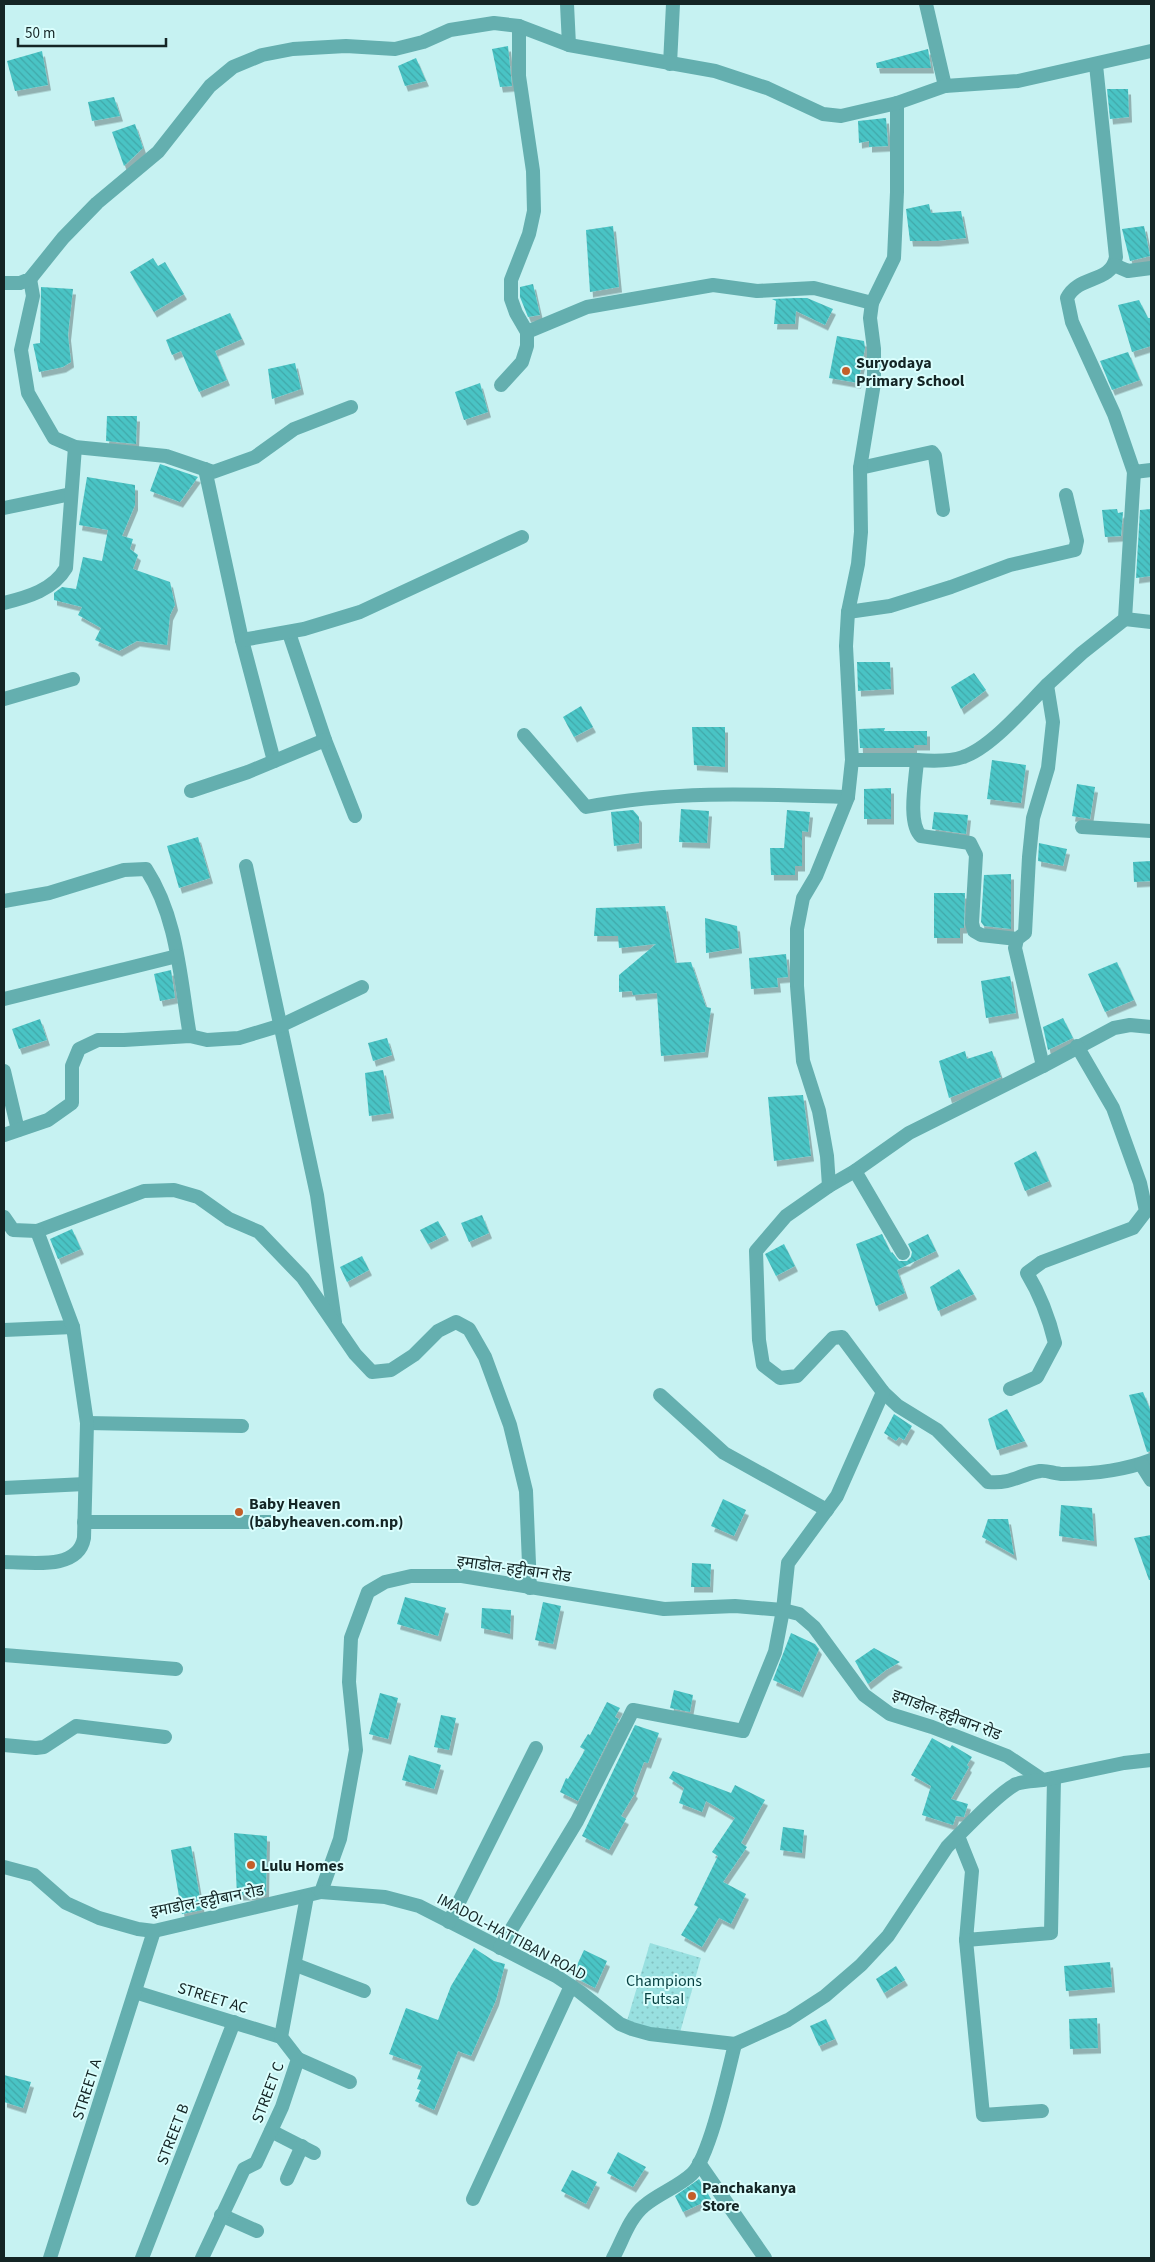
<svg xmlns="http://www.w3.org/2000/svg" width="1155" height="2262" font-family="'Source Sans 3','Noto Sans Devanagari',sans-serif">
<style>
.park{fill:url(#park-dots)}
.building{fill:url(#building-back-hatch);filter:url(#shadow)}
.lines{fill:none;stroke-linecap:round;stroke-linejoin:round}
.minor{stroke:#64afaf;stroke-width:14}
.tertiary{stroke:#64afaf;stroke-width:14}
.poi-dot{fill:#c45f2a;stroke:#dafefd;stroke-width:2}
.labels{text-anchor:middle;stroke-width:4;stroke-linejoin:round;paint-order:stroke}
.poi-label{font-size:16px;font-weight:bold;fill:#142525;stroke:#dafefd;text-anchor:start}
.street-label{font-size:16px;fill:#142525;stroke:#dafefd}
.park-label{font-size:16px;fill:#053f40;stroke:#dafefd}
</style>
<defs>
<pattern id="park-dots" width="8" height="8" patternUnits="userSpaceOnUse" patternTransform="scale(1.25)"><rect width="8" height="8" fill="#98e0e0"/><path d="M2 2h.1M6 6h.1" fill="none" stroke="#82c0c0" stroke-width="1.8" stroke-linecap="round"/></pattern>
<pattern id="building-back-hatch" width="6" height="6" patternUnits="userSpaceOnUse" patternTransform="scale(1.25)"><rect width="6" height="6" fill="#4ac4c5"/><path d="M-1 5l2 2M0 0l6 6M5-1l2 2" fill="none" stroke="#40a8a9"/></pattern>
<filter id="shadow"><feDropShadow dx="3" dy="5.5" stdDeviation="0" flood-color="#0004"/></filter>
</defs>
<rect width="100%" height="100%" fill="#c6f2f2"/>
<polygon class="park" points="650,1943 701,1958 679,2036 627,2021"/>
<g class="building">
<polygon points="508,46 512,86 500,87 492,49"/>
<polygon points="928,49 931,68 877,68 876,63"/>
<polygon points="42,51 48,85 15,91 7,61"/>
<polygon points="416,58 426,81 405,86 398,66"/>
<polygon points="1107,89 1128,89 1129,117 1110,119"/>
<polygon points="114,97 120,116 92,121 88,102"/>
<polygon points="886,118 888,146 869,147 869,141 859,143 858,121"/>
<polygon points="135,124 143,148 124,166 112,132"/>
<polygon points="929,204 931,213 961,211 966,238 936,241 910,241 906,209"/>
<polygon points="613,226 619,287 590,292 586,230"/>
<polygon points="1144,226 1150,256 1130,261 1122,229"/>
<polygon points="153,258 158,266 165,262 184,294 154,312 130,272"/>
<polygon points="533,284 540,315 528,317 520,297 520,287"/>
<polygon points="41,287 73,289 68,335 71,362 63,367 39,372 33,344 40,343"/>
<polygon points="796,298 807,298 833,309 825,325 796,311 795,324 774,324 776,301 772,299"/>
<polygon points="1139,300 1148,318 1151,318 1151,346 1132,352 1118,305"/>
<polygon points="230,313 242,339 215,351 227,380 199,392 181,351 172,355 166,340"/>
<polygon points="837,336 864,341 865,348 858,383 829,378"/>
<polygon points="1128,352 1140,380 1112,390 1100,361"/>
<polygon points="295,363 301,389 272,399 268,369"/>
<polygon points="480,383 488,412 464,420 455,392"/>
<polygon points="107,416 137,416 136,444 106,441"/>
<polygon points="160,464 198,477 180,502 150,491"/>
<polygon points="87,477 135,485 135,505 122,536 133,539 130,549 138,555 133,569 170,582 175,605 170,615 167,645 137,641 119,651 95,640 101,628 78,615 82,607 54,600 54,593 62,587 76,589 83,557 102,561 108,530 79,525"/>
<polygon points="1117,509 1118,513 1123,512 1121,536 1105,537 1102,510"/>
<polygon points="1151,509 1151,576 1136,578 1140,510"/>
<polygon points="857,662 890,662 891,689 858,691"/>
<polygon points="974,673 986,690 961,709 951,687"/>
<polygon points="581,706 593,727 574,737 563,717"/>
<polygon points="692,727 725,727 725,767 694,765"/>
<polygon points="885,728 884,731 927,731 927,745 914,745 914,748 860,748 859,729"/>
<polygon points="992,760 1026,765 1021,803 987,799"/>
<polygon points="1077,784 1095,787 1090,819 1072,816"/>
<polygon points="891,788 891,819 864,819 864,789"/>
<polygon points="681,809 709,811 707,843 679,842"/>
<polygon points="633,810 639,817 639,843 614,846 611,812"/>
<polygon points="787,810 810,812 808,832 802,831 802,866 795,866 795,875 771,875 770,848 784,848"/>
<polygon points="934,812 968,815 966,834 932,829"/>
<polygon points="198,837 210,878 179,888 167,846"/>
<polygon points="1039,843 1067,849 1063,866 1038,861"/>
<polygon points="1151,861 1151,881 1134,882 1133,862"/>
<polygon points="1011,874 1011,929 984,926 981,922 984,875"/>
<polygon points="934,893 965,893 964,928 960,928 960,938 934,938"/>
<polygon points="665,906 675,963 691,962 706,1007 711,1008 705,1052 661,1056 657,993 633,995 632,991 619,992 619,975 656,944 619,948 618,936 594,936 596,908"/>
<polygon points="705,918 737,926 739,948 706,953"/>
<polygon points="786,954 788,977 777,978 778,987 751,989 749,958"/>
<polygon points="1117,962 1134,1000 1105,1012 1088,974"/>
<polygon points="171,970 175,998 160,1001 154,974"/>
<polygon points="1010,976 1016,1013 986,1018 981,981"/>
<polygon points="1063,1018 1073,1038 1048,1050 1043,1027"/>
<polygon points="40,1019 47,1040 19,1049 12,1029"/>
<polygon points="387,1038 392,1055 373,1061 368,1043"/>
<polygon points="965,1051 967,1059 992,1051 1001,1077 949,1098 939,1061"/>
<polygon points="383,1070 391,1113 369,1116 365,1073"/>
<polygon points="803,1095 811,1156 774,1161 768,1097"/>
<polygon points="1036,1151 1049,1181 1025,1191 1014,1163"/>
<polygon points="482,1215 489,1233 469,1242 461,1223"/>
<polygon points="438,1221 446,1235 428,1244 420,1230"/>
<polygon points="72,1229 81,1249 58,1259 50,1239"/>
<polygon points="882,1234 891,1253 892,1252 899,1261 907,1261 911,1257 912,1252 908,1244 928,1234 936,1251 897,1270 905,1293 876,1306 856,1244"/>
<polygon points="784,1244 795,1266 776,1276 765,1254"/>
<polygon points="362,1256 369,1270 347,1282 340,1267"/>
<polygon points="959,1269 974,1294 938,1311 930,1287"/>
<polygon points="1143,1392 1151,1412 1151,1451 1147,1452 1129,1395"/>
<polygon points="1007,1409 1025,1441 997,1450 988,1419"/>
<polygon points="894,1414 912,1426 904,1440 899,1437 896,1441 884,1433"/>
<polygon points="723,1499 746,1510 734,1536 711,1526"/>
<polygon points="1061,1505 1092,1508 1094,1541 1059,1536"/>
<polygon points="988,1519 1008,1519 1014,1555 982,1537"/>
<polygon points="1151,1535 1151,1580 1149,1580 1134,1538"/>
<polygon points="692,1563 711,1564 710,1587 691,1587"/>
<polygon points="405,1597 446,1608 438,1636 397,1624"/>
<polygon points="543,1602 561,1606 553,1644 535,1640"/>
<polygon points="482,1608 511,1610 510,1634 481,1628"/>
<polygon points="791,1633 815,1644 819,1649 800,1692 773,1680"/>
<polygon points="874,1648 900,1662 886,1670 868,1684 855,1661"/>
<polygon points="674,1690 693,1695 690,1712 670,1708"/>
<polygon points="380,1693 398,1698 388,1739 369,1734"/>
<polygon points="607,1702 620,1708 615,1717 619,1719 578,1801 560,1792 566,1778 568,1779 585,1750 580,1747 588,1734 590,1735"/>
<polygon points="441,1715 456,1718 449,1750 434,1747"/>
<polygon points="635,1725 659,1733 648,1763 644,1762 633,1791 635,1793 621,1816 626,1819 609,1850 582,1836"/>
<polygon points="932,1738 950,1748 952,1745 972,1757 967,1765 969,1767 951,1799 968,1804 964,1817 956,1816 953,1825 922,1815 931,1786 911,1775"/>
<polygon points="409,1755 441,1765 434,1789 402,1780"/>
<polygon points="673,1771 731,1793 735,1785 765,1800 741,1843 747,1847 723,1882 746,1894 731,1924 719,1918 702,1947 681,1935 698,1907 694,1905 718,1856 712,1852 735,1818 706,1801 702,1812 679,1803 684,1788 669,1778"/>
<polygon points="783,1827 804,1830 802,1853 780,1850"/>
<polygon points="234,1833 267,1836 266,1895 237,1895"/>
<polygon points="191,1846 202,1910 182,1914 171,1850"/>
<polygon points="474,1948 494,1961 505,1964 496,2000 471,2056 458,2051 434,2110 415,2101 420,2090 417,2089 421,2080 417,2079 422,2066 389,2054 406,2008 438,2020 451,1986"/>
<polygon points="584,1950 607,1961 595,1988 572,1976"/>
<polygon points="1110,1962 1112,1987 1066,1991 1064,1966"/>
<polygon points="896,1966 905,1980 884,1993 876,1979"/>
<polygon points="1097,2018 1098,2048 1070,2049 1069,2019"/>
<polygon points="826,2019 835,2039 819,2046 810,2026"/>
<polygon points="4,2075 31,2082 23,2108 4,2102"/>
<polygon points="618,2152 646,2167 633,2187 607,2173"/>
<polygon points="572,2170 597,2182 586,2204 561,2191"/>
<polygon points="699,2179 711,2199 683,2212 675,2196"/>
</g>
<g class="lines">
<g class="minor">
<polyline points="567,4 569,45"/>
<polyline points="926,4 945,86"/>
<polyline points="670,64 673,4"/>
<path d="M1096 65 1116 257C1111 284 1079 274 1067 298L1072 322 1114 414 1134 472 1151 470"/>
<polyline points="1114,265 1128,271 1151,268"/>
<polyline points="30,279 33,296 21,350 28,393 54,438 75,447 166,456 213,472 255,457 294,429 351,407"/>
<polyline points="527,332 587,307 713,285 757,291 814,288 872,303"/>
<polyline points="501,385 522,362 527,346 527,332 516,313 511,299 511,280 529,234 534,211 533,171 519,76 519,26"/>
<polyline points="860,468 932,452 935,456 943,510"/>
<polyline points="205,469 242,640 274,761"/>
<polyline points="4,508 71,494"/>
<path d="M4 603C28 597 53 590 66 568L75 447"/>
<polyline points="848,612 890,606 951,587 1010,565 1075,550 1077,541 1066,495"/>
<polyline points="1125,619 1151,622"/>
<polyline points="289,633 325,740 355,816"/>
<polyline points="242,640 304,629 360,612 522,537"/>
<polyline points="1047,685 1082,653 1125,619 1134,472"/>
<polyline points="4,699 73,679"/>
<path d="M524 735 586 807C674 790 758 794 848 797"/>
<polyline points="852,760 917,760"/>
<polyline points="191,791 248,772 325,740"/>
<polyline points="1082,827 1151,831"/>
<polyline points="246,866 317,1195 335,1322"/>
<path d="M4 901 49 893 124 870 146 869C178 918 180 979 190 1036"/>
<path d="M1017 939 981 935 974 931 972 923 976 855 970 843 921 836C907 823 916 779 917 760 931 761 949 762 963 757 991 748 1026 706 1047 685L1053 722 1048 768 1033 818 1029 857 1025 933 1017 939 1015 948 1043 1066"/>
<polyline points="4,999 177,956"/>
<path d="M1151 1027 1130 1025 1114 1028 1043 1066 909 1133 855 1171 829 1186 786 1216 756 1251 759 1340 763 1365 780 1378 797 1376 833 1338 842 1337 883 1392 898 1406 937 1430 988 1482C1013 1484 1018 1475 1040 1471 1047 1470 1055 1474 1063 1474 1091 1474 1125 1470 1151 1460"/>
<polyline points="4,1071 18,1130"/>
<polyline points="4,1135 48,1120 72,1103 72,1066 79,1049 98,1040 124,1040 190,1036 207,1040 239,1038 282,1025 362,987"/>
<polyline points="855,1171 903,1253"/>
<polyline points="829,1186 827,1156 819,1111 803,1061 797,986 797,929 803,898 816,876 848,797 852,760 846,646 848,612 858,564 861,532 860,468 874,383 874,349 870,318 872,303 894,258 897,192 897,103"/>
<polyline points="4,1217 13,1230 37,1231 144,1191 174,1190 198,1197 229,1219 259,1232 303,1278 355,1354 372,1372 391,1370 414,1355 438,1331 456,1322 469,1329 485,1357 510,1425 526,1491 530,1588"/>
<polyline points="4,1330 73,1327"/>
<path d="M1010 1389 1037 1377 1055 1343C1049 1318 1041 1296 1027 1273L1042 1262 1133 1228 1146 1211 1140 1183 1113 1108 1077 1046"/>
<polyline points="660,1395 724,1453 827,1510"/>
<polyline points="87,1423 242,1426"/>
<polyline points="1141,1464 1151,1480"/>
<polyline points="4,1488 85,1484"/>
<polyline points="84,1522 272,1522"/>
<path d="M4 1562C30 1562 78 1571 84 1538L87 1423 73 1327 37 1231"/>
<polyline points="4,1655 176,1669"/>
<polyline points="4,1745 36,1748 44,1747 76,1726 165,1737"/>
<polyline points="958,1836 972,1871 966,1940 1051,1933 1054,1778"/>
<polyline points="4,1867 34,1875 66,1903 99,1918 138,1929 154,1931 321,1892 340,1839 356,1750 349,1682 351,1638 368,1592 385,1582 411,1576 462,1576 664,1609 735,1606 783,1610 799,1614 814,1627 864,1695 890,1714 932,1727 1007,1756 1043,1780 1124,1763 1151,1760"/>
<polyline points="321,1892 385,1897 419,1906 556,1976 580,1992 620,2024 632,2029 650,2034 735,2044"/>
<polyline points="449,1922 536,1748"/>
<polyline points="966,1940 983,2115 1042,2111"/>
<polyline points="500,1948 577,1821 633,1710 743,1731 775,1652 783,1610 788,1563 837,1496 883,1392"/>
<polyline points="296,1965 364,1991"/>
<polyline points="135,1992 281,2037"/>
<path d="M735 2044 788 2020 825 1996 861 1965 888 1936 947 1847C964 1830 996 1795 1016 1784 1024 1781 1035 1781 1043 1780"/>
<polyline points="298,2059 350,2082"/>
<polyline points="271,2131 314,2153"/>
<polyline points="699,2163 765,2258"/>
<polyline points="287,2179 302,2146"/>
<polyline points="473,2199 571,1986"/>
<polyline points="221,2215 257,2231"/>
<polyline points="50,2258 154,1931"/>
<polyline points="142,2258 234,2022"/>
<polyline points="202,2258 244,2169 256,2163 282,2107 298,2059 281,2037 307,1896"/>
<path d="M613 2258C622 2242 629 2218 644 2206 658 2194 678 2187 692 2174 710 2156 728 2072 735 2044"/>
</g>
<polyline class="tertiary" points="4,283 20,283 30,279 63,238 97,203 158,152 210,86 233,67 262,55 293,49 346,46 395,49 423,42 450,30 494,23 519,26 569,45 715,71 767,88 823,114 841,116 897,103 945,86 1018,81 1151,51"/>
</g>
<g class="poi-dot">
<circle cx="846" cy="371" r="5"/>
<circle cx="239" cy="1512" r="5"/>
<circle cx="251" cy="1865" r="5"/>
<circle cx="692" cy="2196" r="5"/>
</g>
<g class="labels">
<g class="poi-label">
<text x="856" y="368">Suryodaya<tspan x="856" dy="18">Primary School</tspan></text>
<text x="249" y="1509">Baby Heaven<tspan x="249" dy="18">(babyheaven.com.np)</tspan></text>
<text x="261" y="1871">Lulu Homes</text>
<text x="702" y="2193">Panchakanya<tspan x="702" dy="18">Store</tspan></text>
</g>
<g class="street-label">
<text transform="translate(514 1568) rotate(8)" y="6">इमाडोल-हट्टीबान रोड</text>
<text transform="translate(947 1714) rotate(21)" y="6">इमाडोल-हट्टीबान रोड</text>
<text transform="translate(207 1900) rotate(-11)" y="6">इमाडोल-हट्टीबान रोड</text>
<text transform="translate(512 1936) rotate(28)" y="6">IMADOL-HATTIBAN ROAD</text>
<text transform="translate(213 1997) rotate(17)" y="6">STREET AC</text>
<text transform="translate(86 2089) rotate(-72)" y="6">STREET A</text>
<text transform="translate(267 2092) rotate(-69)" y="6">STREET C</text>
<text transform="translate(172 2134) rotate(-69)" y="6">STREET B</text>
</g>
<g class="park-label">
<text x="664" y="1986">Champions<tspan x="664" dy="18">Futsal</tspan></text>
</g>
</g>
<rect width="1155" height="2262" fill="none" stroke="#142525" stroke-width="10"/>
<path d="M18 38v8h148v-8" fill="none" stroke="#142525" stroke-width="2.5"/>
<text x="25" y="38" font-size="15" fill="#142525" stroke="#dafefd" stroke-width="4" paint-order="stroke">50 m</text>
</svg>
